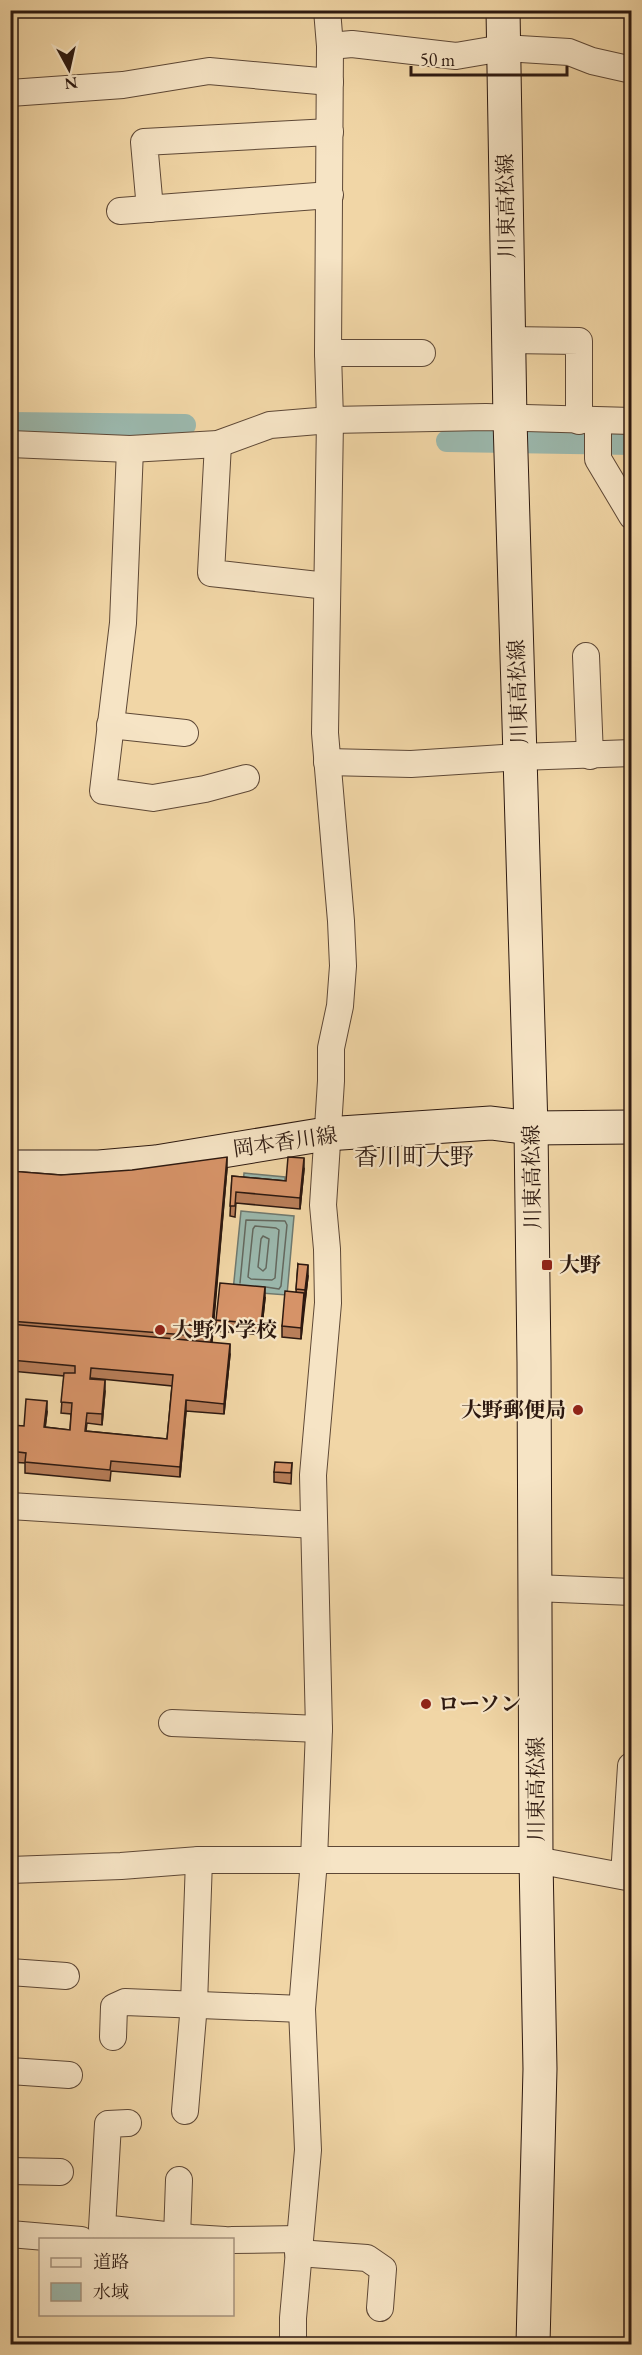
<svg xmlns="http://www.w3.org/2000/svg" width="642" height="2355" font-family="'EB Garamond','Noto Serif JP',serif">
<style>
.green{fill:#b8be88;stroke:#726c4c;stroke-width:1.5}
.water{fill:#9bb8ad;stroke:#6f786e;stroke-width:1.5}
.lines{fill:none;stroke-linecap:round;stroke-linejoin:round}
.shore{stroke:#64685e;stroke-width:1.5}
.canal{stroke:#9bb8ad;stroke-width:22}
.street-casing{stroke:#5e4836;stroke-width:28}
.secondary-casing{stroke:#2d1910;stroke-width:35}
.street{stroke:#f6e4c5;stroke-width:26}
.secondary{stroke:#f6e4c5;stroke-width:33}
.wall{fill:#b87e59;stroke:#2d1910;stroke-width:1.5;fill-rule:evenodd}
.shaded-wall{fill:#966749;stroke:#2d1910;stroke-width:1.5}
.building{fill:#d69368;stroke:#2d1910;stroke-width:1.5;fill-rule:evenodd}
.poi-dot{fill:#8f2418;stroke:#f6e4c5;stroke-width:2}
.labels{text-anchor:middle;stroke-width:4.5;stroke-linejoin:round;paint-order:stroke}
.street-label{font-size:21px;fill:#2d1910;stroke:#f6e4c5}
.poi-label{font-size:21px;font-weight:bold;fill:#2d1910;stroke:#f6e4c5;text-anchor:start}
.quarter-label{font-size:24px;fill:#2d1910;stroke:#f6e4c5}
</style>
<rect width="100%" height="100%" fill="#f1d6a6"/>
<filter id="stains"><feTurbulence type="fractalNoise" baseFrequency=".00333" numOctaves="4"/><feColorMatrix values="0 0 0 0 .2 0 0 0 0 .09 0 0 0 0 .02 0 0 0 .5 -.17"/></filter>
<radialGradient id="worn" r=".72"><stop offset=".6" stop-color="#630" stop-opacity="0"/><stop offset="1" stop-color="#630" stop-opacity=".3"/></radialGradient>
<polygon class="green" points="628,1882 632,1883 632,2059 628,2059"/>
<g class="water">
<polygon points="244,1173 285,1177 284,1190 243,1186"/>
<polygon points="241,1211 294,1216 287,1295 233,1291"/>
</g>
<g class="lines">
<g class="shore">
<polygon points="255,1226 276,1228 279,1230 275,1278 272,1280 251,1279 248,1277 253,1229"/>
<polygon points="263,1236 269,1239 266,1268 263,1271 258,1267 261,1239"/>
<polyline points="240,1283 246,1220 285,1221 287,1225 281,1286 279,1289 266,1287"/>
</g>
<g class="canal">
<polyline points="10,423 185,425"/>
<polyline points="447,441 632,444"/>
</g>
<defs>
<g id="street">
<polyline points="330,46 352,44 456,56 503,48 569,52 592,61 632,70"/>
<polyline points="10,93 123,85 209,71 330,82"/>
<polyline points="150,209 144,142 330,132"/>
<polyline points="120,211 330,195"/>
<polyline points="509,340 579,341 579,421"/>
<polyline points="328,353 422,353"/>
<polyline points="598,421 598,459 632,516"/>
<polyline points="10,444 130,449 218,444 270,425 330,420 486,417 632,421"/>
<polyline points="218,444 211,573 327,586"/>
<polyline points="130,449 123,623 103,791 153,798 205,789 246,778"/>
<polyline points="586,656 590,756"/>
<polyline points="110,725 185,733"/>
<polyline points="327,762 411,764 520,757 632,753"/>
<polyline points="10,1506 314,1525"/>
<polyline points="535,1588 632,1592"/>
<polyline points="172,1723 319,1729"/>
<polyline points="10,1870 121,1866 199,1860 536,1860 632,1878"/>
<polyline points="624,1876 631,1766"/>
<polyline points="10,1972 66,1976"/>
<polyline points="113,2037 114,2007 125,2002 302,2009"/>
<polyline points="10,2071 69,2075"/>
<polyline points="185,2111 194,2004 199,1860"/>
<polyline points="128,2123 108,2124 102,2228 192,2238 225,2240"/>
<polyline points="10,2171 60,2172"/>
<polyline points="10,2234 81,2240"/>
<polyline points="177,2237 179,2180"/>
<polyline points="232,2240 299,2239"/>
<polyline points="298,2253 367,2258 383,2269 380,2308"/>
<polyline points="293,2344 293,2318 308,2150 302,2009 314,1860 319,1729 313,1475 328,1303 327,1249 323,1205 331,1081 331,1048 340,1006 343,966 341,921 325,733 330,420 328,353 330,46 327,10"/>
</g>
<g id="secondary">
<polyline points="503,10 510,420 531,1128 534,1362 536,1860 540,2069 533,2344"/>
<polyline points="10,1167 99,1167 156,1162 326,1134 491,1123 531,1128 632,1127"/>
</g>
</defs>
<use href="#street" class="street-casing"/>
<use href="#secondary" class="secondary-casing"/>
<use href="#street" class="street"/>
<use href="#secondary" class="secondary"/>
</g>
<g class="wall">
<path d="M227 1168 212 1342 230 1354 224 1414 186 1411 180 1477 111 1471 110 1481 25 1473V1463L10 1462V1425L24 1426 47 1412 45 1427 70 1430 71 1414 61 1413 64 1376 11 1371 10 1375V1171L61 1175ZM91 1378 172 1386 167 1439 86 1431 87 1423 102 1425 105 1391Z"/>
<polygon points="304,1169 300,1209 236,1203 235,1217 230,1216 232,1176 286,1181"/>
<polygon points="298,1264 308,1276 301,1339 282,1337 282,1326 296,1292"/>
<polygon points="265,1298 261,1335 216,1331 216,1320"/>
<polygon points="292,1463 291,1484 274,1482 274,1472"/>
</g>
<g class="shaded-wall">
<polygon points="227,1157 227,1168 211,1347 211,1337"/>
<polygon points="304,1158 304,1169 300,1209 300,1198"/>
<polygon points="308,1265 308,1276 305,1301 305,1290"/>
<polygon points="265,1287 265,1298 261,1335 261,1324"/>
<polygon points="304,1293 304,1303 301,1339 301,1328"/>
<polygon points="230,1344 230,1354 224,1414 224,1404"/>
<polygon points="105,1380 105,1391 102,1425 102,1414"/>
<polygon points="186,1400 186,1411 180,1477 180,1467"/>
<polygon points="47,1401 47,1412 44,1438 44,1427"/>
</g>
<g class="building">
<polygon points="227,1157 211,1337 10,1321 10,1171 61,1175 132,1170"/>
<polygon points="288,1157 304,1158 300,1198 236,1192 235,1206 230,1206 232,1176 286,1181"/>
<polygon points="298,1264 308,1265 305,1290 296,1289"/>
<polygon points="220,1283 265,1287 261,1324 216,1320"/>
<polygon points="285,1291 304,1293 301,1328 282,1326"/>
<path d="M10 1324 230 1344 224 1404 186 1400 180 1467 111 1461 110 1470 25 1462 26 1453 10 1451V1425L24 1426 26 1399 47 1401 44 1427 70 1430 72 1403 61 1402 64 1373H75V1366L11 1360 10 1364ZM91 1368 173 1375 167 1439 85 1431 87 1413 102 1414 105 1380 90 1379Z"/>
<polygon points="275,1462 292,1463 291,1473 274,1472"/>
</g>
<g class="poi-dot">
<rect x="541" y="1259" width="12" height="12" rx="3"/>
<circle cx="160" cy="1330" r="6"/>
<circle cx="578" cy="1410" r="6"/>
<circle cx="426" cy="1704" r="6"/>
</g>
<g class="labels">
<g class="street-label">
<text transform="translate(506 206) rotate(-91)" y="7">川東高松線</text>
<text transform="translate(518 692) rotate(-92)" y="7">川東高松線</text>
<text transform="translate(285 1142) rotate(-8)" y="7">岡本香川線</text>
<text transform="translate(532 1177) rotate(-91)" y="7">川東高松線</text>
<text transform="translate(536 1789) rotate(-90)" y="7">川東高松線</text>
</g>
<g class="poi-label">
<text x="559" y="1272">大野</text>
<text x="172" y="1337">大野小学校</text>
<text x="566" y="1417" text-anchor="end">大野郵便局</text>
<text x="438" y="1711">ローソン</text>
</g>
<g class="quarter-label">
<text x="414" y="1165">香川町大野</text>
</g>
</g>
<rect width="642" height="2355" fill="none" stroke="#f1d6a6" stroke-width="36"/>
<rect x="12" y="12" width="618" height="2331" fill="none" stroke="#2d1910" stroke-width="3"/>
<rect x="18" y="18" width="606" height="2319" fill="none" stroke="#2d1910" stroke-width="1.5"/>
<rect x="39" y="2238" width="195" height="78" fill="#f6e4c5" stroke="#a6937d" stroke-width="1.5"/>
<rect x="51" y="2258" width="30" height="9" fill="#f6e4c5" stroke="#a6937d" stroke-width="1.5"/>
<text x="93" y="2268" font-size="18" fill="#2d1910">道路</text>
<rect x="51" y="2283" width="30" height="18" fill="#9bb8ad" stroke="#a6937d" stroke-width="1.5"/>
<text x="93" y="2298" font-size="18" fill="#2d1910">水域</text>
<g transform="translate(69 69) rotate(172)" stroke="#f6e4c5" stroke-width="4.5" paint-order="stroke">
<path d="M0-4.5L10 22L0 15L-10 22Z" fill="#2d1910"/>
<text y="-9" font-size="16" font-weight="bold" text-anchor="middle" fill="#2d1910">N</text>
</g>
<path d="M411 66v9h156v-9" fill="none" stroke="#2d1910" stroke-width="3"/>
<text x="420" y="66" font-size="18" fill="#2d1910" stroke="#f6e4c5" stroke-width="4.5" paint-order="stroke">50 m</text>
<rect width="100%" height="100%" filter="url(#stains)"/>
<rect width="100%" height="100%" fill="url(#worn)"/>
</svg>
